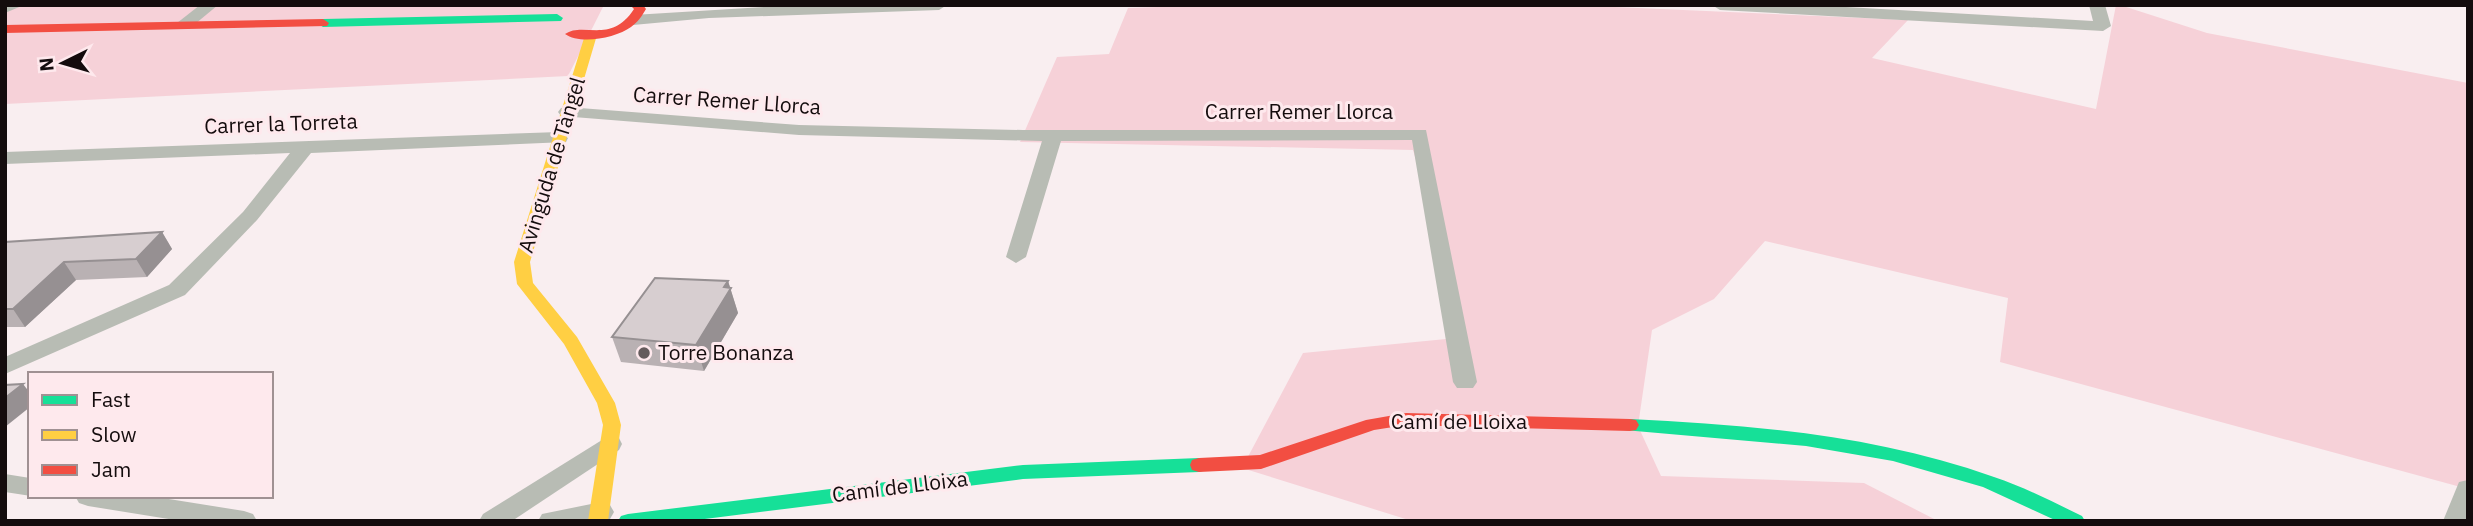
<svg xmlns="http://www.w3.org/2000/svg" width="2473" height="526" font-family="'IBM Plex Sans',sans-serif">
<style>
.green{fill:#f6d1d8}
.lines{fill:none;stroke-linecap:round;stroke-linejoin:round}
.street{fill:#b8bcb4;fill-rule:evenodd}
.fast{fill:#16e098;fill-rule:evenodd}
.slow{fill:#ffcf43;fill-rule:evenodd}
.jam{fill:#f24e42;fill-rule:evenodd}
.wall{fill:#b9b1b3}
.shaded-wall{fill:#969092}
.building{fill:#d7ced0;stroke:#969092;stroke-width:2}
.poi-dot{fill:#645b5c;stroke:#fee9ed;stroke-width:2.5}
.labels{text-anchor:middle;stroke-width:6;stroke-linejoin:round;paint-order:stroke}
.street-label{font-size:21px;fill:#140c0d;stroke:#fee9ed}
.poi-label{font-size:21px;fill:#140c0d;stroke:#fee9ed;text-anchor:start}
</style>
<rect width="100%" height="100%" fill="#f9eef0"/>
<g class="green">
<polygon points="5,5 604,5 568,76 5,104"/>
<polygon points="1217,5 1570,5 1908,20 1872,58 2096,109 2116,5 2120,5 2207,33 2468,83 2468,489 2000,362 2008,298 1765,241 1714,299 1652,330 1638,426 1661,476 1864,483 1938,521 1412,521 1242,468 1303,353 1446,339 1432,215 1413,150 1020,142 1057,57 1109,54 1128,8"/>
</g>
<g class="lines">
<g class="street">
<polygon points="5,5 24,5 5,13"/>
<polygon points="200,5 218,5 189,29 177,29 177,23"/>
<polygon points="796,5 947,5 939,10 709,18 633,25 625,20 633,15"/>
<polygon points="1712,5 1811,5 2093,21 2089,5 2105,5 2111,26 2103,31 1720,10"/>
<polygon points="567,107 799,125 1023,130 1426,130 1477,382 1473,388 1457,388 1453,382 1412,140 1061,141 1026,257 1016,263 1006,257 1042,141 799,135 561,116 558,112 561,108"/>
<polygon points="559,132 568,138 566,142 311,153 257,220 185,295 5,374 5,357 169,285 243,212 290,153 5,164 5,152"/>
<polygon points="610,435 619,438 622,444 619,450 512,521 479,521 483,514"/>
<polygon points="5,474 30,478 31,496 5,492"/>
<polygon points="2468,480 2468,521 2443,521 2459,482"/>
<polygon points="75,496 150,496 244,511 253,514 257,521 181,521 88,506 79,503"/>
<polygon points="601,502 610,505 614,512 610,519 538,521 542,514"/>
</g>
<g class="fast">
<polygon points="557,14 563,18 561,21 323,27 317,23 323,19"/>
<path d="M1630 419C1753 425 1876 435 1994 477 2024 487 2053 502 2082 516L2085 521H2057L1983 487 1893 461 1806 446 1624 430 1621 425 1624 420Z"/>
<polygon points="1199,458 1206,460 1208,465 1206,470 1199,472 1023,479 689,521 618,521 621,516 628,514 1023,465"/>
</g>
<polygon class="slow" points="591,31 597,35 530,262 533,283 577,337 615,403 621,425 608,521 588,521 603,425 597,403 564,344 517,284 514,262 585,35"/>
<g class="jam">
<path d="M630 5H643L646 9C642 16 638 22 631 27 616 38 580 45 565 34 583 21 611 45 634 9Z"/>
<polygon points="323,19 329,23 327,26 5,33 5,25"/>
<polygon points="1406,413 1630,419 1636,420 1639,425 1636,430 1630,431 1406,425 1374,430 1261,469 1199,472 1192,470 1190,465 1192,460 1199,458 1260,455 1366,420"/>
</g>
</g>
<g class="wall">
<polygon points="162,232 172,249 147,277 76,280 25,327 5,327 5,242"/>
<polygon points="728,281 738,313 704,371 621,362 612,337"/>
</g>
<g class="shaded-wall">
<polygon points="162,232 172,249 147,277 136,259"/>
<polygon points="64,262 76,280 25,327 13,309"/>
<polygon points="728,281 738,313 704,371 696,345 724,287"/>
<polygon points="23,384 30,393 30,407 5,427 5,398"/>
</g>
<g class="building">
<polygon points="162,232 136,259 64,262 13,309 5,309 5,242"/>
<polygon points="655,278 728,281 724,287 731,288 696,345 612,337"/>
<polygon points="23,384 5,398 5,385"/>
</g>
<circle class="poi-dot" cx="644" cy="353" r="7"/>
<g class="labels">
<g class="street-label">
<text transform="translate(727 101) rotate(4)" y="7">Carrer Remer Llorca</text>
<text x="1299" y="119">Carrer Remer Llorca</text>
<text transform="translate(281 124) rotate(-2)" y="7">Carrer la Torreta</text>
<text transform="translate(552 165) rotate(-73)" y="7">Avinguda de Tàngel</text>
<text x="1459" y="429">Camí de Lloixa</text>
<text transform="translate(900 487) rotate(-7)" y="7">Camí de Lloixa</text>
</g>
<g class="poi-label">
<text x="658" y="360">Torre Bonanza</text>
</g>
</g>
<rect width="2473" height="526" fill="none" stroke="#140c0d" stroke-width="14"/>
<rect x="28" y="372" width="245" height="126" fill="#fee9ed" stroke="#a09193" stroke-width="2"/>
<rect x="42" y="395" width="35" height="10" fill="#16e098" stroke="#a09193" stroke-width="2"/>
<text x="91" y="407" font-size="21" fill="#140c0d">Fast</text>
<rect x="42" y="430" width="35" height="10" fill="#ffcf43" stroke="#a09193" stroke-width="2"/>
<text x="91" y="442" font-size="21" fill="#140c0d">Slow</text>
<rect x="42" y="465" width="35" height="10" fill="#f24e42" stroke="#a09193" stroke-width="2"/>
<text x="91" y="477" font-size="21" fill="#140c0d">Jam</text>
<g transform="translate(63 63) rotate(265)" stroke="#fee9ed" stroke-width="5" paint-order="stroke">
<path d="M0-5L12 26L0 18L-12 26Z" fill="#140c0d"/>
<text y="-10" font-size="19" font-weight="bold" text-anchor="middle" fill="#140c0d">N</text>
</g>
</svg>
